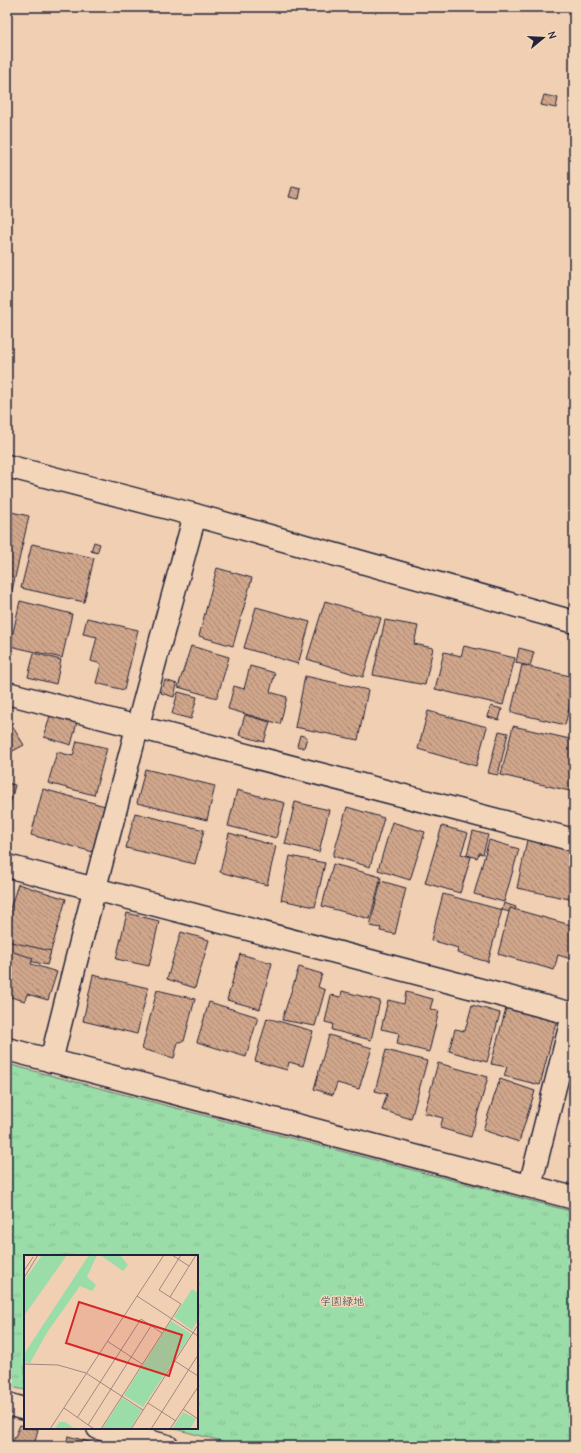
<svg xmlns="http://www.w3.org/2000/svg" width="581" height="1453" font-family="'Comic Neue','Klee One',sans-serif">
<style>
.park{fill:url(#park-tufts);stroke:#5e8072}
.building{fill:url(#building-back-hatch);stroke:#22223b}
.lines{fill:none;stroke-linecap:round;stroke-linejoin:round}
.minor-casing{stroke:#22223b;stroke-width:25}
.minor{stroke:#f3d6ba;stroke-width:22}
.labels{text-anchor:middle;stroke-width:3;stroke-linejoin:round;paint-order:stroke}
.park-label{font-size:11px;fill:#3a4751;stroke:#f3d6ba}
.inset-road{fill:none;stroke:#9e8a82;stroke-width:1}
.view{fill:#d62828;fill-opacity:0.15;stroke:#d62828;stroke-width:2}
.inset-edge{fill:none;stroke:#22223b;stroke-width:2}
</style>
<defs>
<pattern id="park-tufts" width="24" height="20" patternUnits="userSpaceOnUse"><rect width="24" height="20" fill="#9bdda8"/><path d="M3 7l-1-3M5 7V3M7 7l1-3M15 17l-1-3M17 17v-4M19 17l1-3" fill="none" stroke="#85bd92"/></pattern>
<pattern id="building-back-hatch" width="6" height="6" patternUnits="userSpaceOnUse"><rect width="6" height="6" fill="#d0a68b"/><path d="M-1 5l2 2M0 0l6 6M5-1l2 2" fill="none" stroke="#a88773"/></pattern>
</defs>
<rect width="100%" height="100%" fill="#f0cfb2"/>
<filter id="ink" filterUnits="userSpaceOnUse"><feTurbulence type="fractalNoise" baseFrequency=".025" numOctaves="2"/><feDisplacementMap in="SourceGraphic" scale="8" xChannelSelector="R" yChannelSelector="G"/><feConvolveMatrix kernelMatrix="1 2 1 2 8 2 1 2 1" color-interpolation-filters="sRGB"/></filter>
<g filter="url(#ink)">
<polygon class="park" points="7,1064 574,1212 574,1446 241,1446 171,1428 197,1428 197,1256 25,1256 25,1390 7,1386"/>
<g class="building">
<polygon points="544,95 558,98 556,108 541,105"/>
<polygon points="292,187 301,189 299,199 289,197"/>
<polygon points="7,511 29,516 11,595 7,594"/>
<polygon points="94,542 100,544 97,553 91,551"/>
<polygon points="32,544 94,558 84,602 21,588"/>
<polygon points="217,568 252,578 233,646 199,636"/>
<polygon points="20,601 72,614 62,658 10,646"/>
<polygon points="325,601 381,618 363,677 307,659"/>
<polygon points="256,607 310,622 298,664 244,648"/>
<polygon points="87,618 138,630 124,690 96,683 101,664 91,661 97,637 83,634"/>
<polygon points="385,620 418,626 414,644 433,648 425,685 373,675"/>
<polygon points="191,646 229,657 217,698 178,687"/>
<polygon points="464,646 515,658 503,705 435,689 444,652 461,656"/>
<polygon points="519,648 534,652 530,666 516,663"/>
<polygon points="34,653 61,660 56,684 28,677"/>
<polygon points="522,665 574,677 574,689 565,725 511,712"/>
<polygon points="250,666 275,673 270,692 287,697 280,724 228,709 234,686 244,689"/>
<polygon points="305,676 368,690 358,740 295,727"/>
<polygon points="165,680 177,684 174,697 161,693"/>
<polygon points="178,692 197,697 191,719 172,714"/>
<polygon points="491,706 502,709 499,720 488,717"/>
<polygon points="428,711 487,727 476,766 418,749"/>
<polygon points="51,712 78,719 71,745 44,737"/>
<polygon points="245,715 270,722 264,742 239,735"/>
<polygon points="7,718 24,745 7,754"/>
<polygon points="513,726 574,740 574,792 501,775"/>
<polygon points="499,731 508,733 498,775 488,773"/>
<polygon points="300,735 307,737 304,748 297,746"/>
<polygon points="77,741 107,748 94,795 48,783 57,752 73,756"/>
<polygon points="145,769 215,786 207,820 137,803"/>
<polygon points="7,783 15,785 7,816"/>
<polygon points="43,789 105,806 93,852 31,835"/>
<polygon points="237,790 285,803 276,838 228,826"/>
<polygon points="295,802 329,810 319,852 285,844"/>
<polygon points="347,807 384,818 370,867 333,856"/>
<polygon points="135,813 204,830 195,864 126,848"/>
<polygon points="392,822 425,832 410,880 378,870"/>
<polygon points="442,826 468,833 461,854 471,857 460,893 425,883"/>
<polygon points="473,831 488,835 483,854 479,853 477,858 467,855"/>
<polygon points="229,833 276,846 267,885 220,872"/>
<polygon points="489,840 519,849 504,902 474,894"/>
<polygon points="527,840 574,850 574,900 517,888"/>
<polygon points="290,856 325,863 315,907 281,900"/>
<polygon points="333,864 381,877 370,919 322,906"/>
<polygon points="381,881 406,888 395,934 380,931 381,928 370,926"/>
<polygon points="18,884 66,899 48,961 7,948 7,918"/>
<polygon points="443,894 502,910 488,962 457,953 458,948 431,940"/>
<polygon points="504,903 516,907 514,913 502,910"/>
<polygon points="510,908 574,926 574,960 558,955 554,970 498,954"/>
<polygon points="127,913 159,921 149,966 116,959"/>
<polygon points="181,932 209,940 195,988 167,979"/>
<polygon points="7,941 51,951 47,965 7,956"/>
<polygon points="7,950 33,958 31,964 57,972 48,1000 27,994 25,1001 7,996"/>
<polygon points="240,954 272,963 260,1009 227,1000"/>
<polygon points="299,967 322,974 318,987 325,990 315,1026 282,1020"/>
<polygon points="93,975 148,988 137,1034 83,1021"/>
<polygon points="157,990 195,999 184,1041 178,1042 174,1058 142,1049"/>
<polygon points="342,991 380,1001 371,1040 332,1030 333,1024 325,1022 331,995 341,997"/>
<polygon points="406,992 433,999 430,1009 439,1011 429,1052 397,1044 399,1033 381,1029 388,1000 404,1004"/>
<polygon points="209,1002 258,1017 246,1057 197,1042"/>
<polygon points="472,1005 500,1013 487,1062 449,1051 455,1029 465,1031"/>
<polygon points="506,1008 556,1022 540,1085 504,1076 507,1067 491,1064"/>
<polygon points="267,1018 313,1031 303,1066 289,1062 287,1070 255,1061"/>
<polygon points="329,1035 372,1048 359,1089 337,1083 333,1095 314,1089"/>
<polygon points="386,1050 427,1061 411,1119 382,1110 387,1094 375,1091"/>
<polygon points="438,1063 488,1077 471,1137 440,1128 443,1118 424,1113"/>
<polygon points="500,1079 535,1091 519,1142 483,1130"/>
<polygon points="20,1425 25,1426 25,1428 38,1429 34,1446 11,1446"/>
<polygon points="68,1436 93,1443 92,1446 66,1446"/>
</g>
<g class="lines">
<defs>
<g id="minor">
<polyline points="7,466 195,515 574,622"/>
<polyline points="7,693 574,840"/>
<polyline points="7,866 573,1014"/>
<polyline points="7,1049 574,1198"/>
<path d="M51 1061C96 878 145 697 195 515"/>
<polyline points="530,1186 574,1011"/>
<polyline points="7,1404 25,1409"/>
<polyline points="98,1428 167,1446"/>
</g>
</defs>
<use href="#minor" class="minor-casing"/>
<use href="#minor" class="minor"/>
</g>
</g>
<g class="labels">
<g class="park-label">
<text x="342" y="1305">学園緑地</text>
</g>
</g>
<g transform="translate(24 1255)">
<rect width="174" height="174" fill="#f0cfb2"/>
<path d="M18 0H43L0 61V26ZM65 0H73L63 22 72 30 68 36 56 31 24 76 6 108 0 107V99ZM76 0H96L104 10 99 16Z" fill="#9bdda8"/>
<path d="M168 34 174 38V65L168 75 150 62ZM147 66 167 79 119 152 100 140ZM98 143 118 155 106 174H78ZM159 157 172 164 166 174H148Z" fill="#9bdda8"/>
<path d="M35 167H41L51 174H31Z" fill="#9bdda8"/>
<path class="inset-road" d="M148 0 165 11M0 16 9 2M0 23 14 0M113 41 174 81M146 42 135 35 157 0M83 86 118 109M151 106 174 121M0 109 34 110 62 118 119 155M124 148 152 166M40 153 70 174M159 154 174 164M53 163 117 64 138 78M64 170 127 71M26 174 140 0M77 174 157 49 146 42 172 0M107 174 174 70M127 174 174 100M146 174 174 132"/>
<path class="view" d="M55 47 158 80 145 121 42 88Z"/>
<rect width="174" height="174" class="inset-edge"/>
</g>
<rect width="581" height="1453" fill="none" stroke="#f3d6ba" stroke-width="24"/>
<rect x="12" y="12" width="557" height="1429" fill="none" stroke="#22223b" stroke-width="1.5" filter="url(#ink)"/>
<g transform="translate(543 38) rotate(72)" stroke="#f3d6ba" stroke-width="3" paint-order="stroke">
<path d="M0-3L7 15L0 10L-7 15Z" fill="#22223b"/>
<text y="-6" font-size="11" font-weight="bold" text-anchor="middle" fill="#22223b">N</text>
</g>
</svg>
